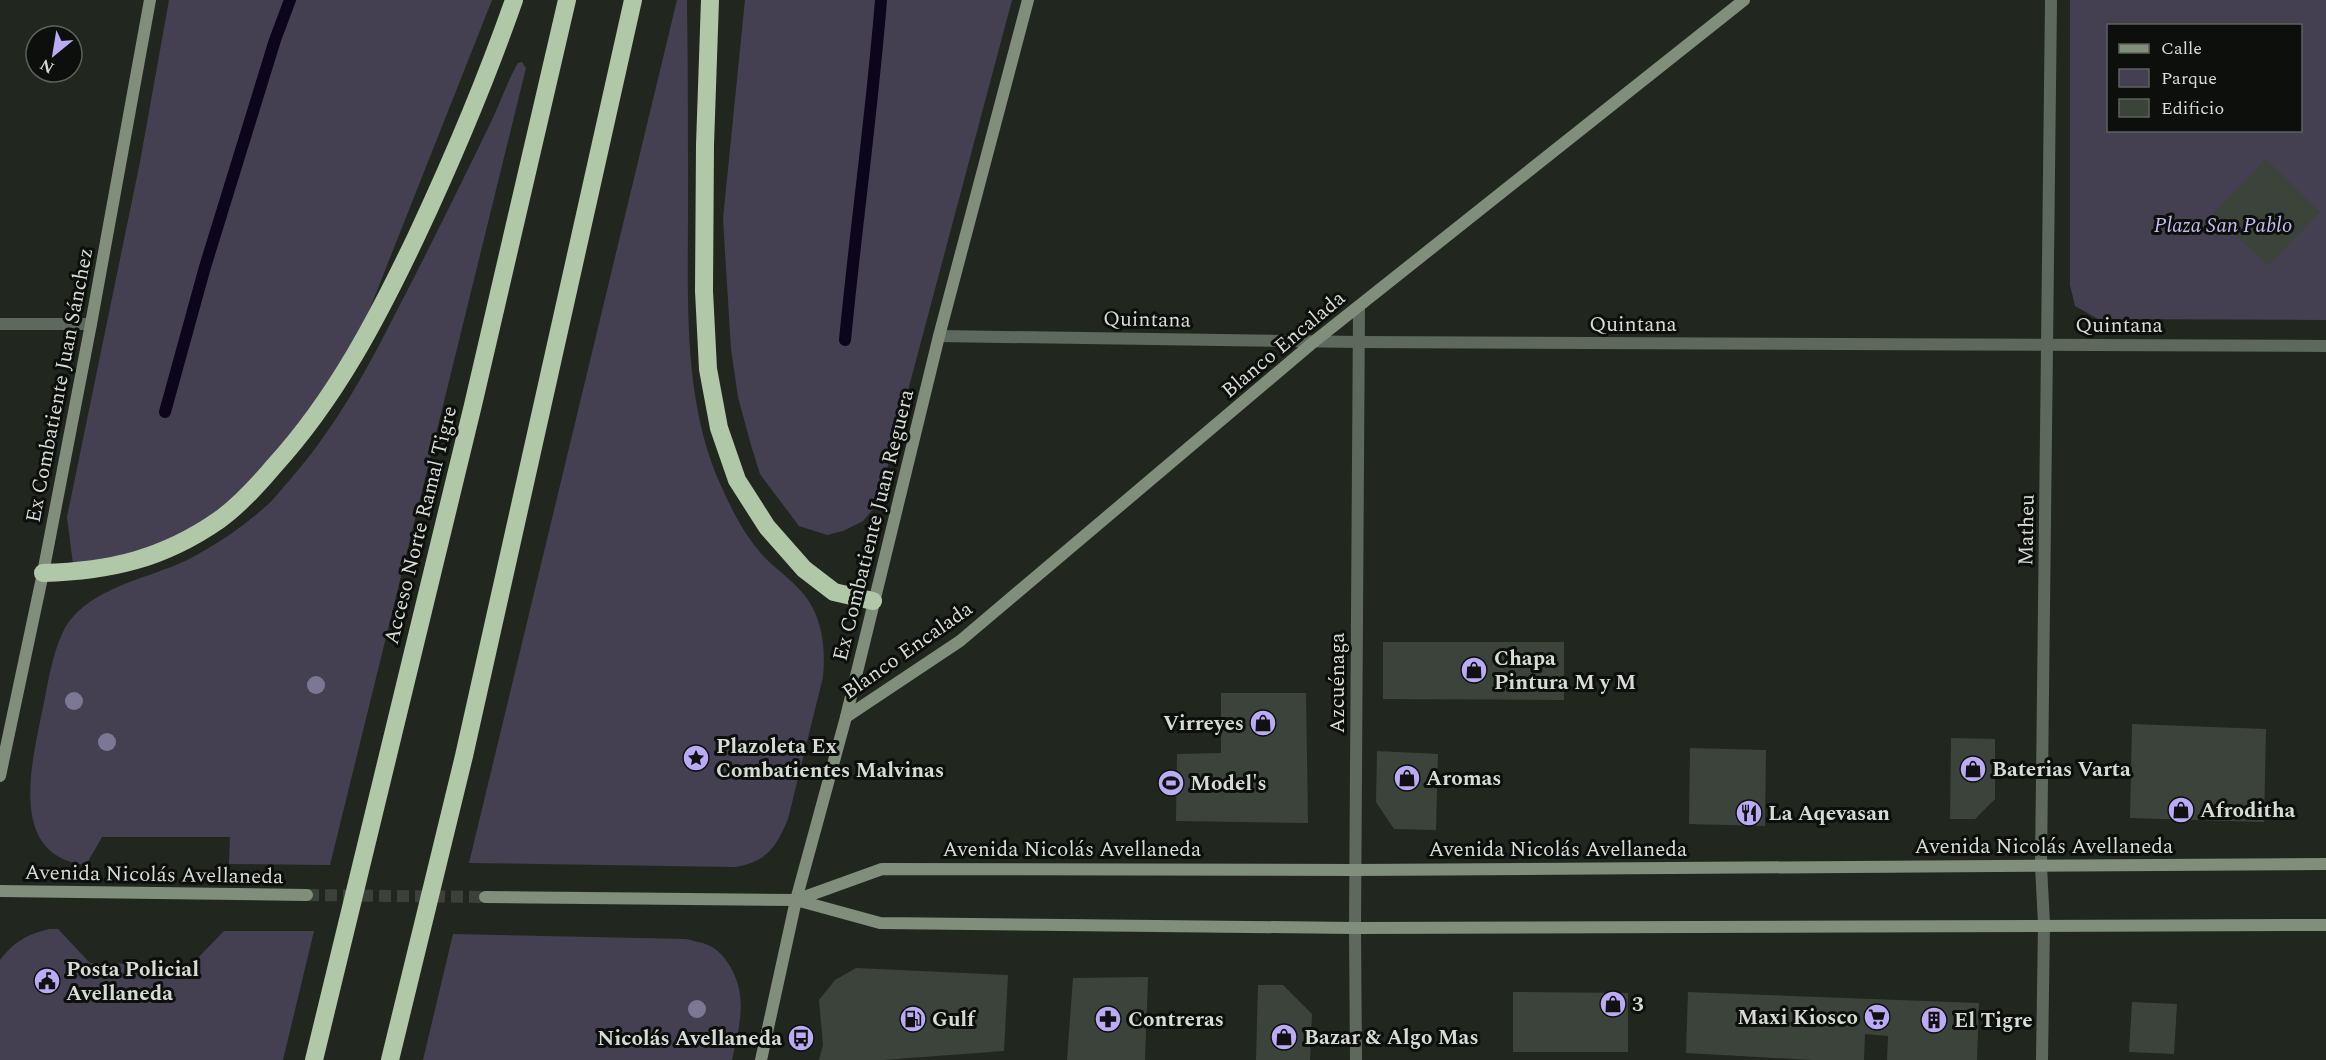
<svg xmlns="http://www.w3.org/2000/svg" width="2326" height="1060" font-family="Spectral,serif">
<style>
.green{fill:#444052;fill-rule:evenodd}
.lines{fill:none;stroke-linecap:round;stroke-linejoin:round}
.stream{stroke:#0c051c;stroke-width:12}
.building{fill:#3c433a}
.secondary-tunnel{stroke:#3c423a;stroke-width:12;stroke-dasharray:12 6;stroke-linecap:butt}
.street{stroke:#5f685c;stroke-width:12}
.secondary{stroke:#808e7b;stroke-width:12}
.highway{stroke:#b0c7a8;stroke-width:18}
.tree{fill:#7c7893}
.labels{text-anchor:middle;stroke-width:6;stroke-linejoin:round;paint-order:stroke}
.park-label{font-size:21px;font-style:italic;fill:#c6baf2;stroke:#0c0f0b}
.street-label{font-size:21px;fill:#d7dbd6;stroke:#0c0f0b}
.poi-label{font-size:21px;font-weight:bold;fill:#d7dbd6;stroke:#0c0f0b;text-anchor:start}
</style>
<rect width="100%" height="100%" fill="#21271f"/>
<g class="green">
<polygon points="169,0 492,0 344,374 256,487 137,561 74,572 67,517 140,162"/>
<path d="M677 0H687C688 71 688 143 688 214 688 305 683 404 722 488 732 510 743 532 759 551 770 565 786 575 798 588 822 612 826 645 823 677L788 819C776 848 766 862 735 867L469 863Z"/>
<polygon points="745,0 1012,0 878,503 863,521 843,531 827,535 799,526 760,474 751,445 738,397 731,349 723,219"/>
<path d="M2070 0H2326V320L2098 319 2075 306 2070 285ZM2108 26H2300V130H2108Z"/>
<path d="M522 62 526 68 330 865 229 864 230 837H102L86 865C7 856 32 763 42 712 48 685 51 657 63 632 86 586 152 579 193 557 219 543 243 527 265 507 274 500 281 489 289 481 330 434 361 381 389 326 424 259 457 192 490 124 500 104 507 82 518 63Z"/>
<path d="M49 929H58L90 963 191 965 224 931H314L283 1060H0V960C15 941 26 935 49 929Z"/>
<path d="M453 934 686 939C693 941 701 942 708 945 718 949 726 959 731 968 748 998 739 1028 732 1060H423Z"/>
</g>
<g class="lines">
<g class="stream">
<path d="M845 340C856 226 872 113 881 0"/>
<polyline points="165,412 205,267 275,40 290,0"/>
</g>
</g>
<g class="building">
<polygon points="2266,159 2320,212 2268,266 2213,213"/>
<polygon points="1383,642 1564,642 1564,700 1383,699"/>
<polygon points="1221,693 1306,693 1308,823 1176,821 1177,754 1221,753"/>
<polygon points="2132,724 2266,729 2264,822 2130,818"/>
<polygon points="1951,738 1995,739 1995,799 1975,819 1950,819"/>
<polygon points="1690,748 1766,750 1765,826 1689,824"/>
<polygon points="1377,751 1438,754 1436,830 1394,829 1376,802"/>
<polygon points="856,968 1008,975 1004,1051 883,1060 819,1060 823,1045 819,1000 835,980"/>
<polygon points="1148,977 1145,1060 1067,1060 1073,978"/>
<polygon points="1258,985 1283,985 1312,1014 1310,1060 1256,1060"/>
<polygon points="1513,992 1628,993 1628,1052 1513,1052"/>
<polygon points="1688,992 1979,1003 1977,1060 1887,1060 1888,1036 1865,1034 1864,1060 1813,1060 1686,1053"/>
<polygon points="2132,1002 2177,1004 2174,1054 2129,1052"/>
</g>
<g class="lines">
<polyline class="secondary-tunnel" points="307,895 485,897"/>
<g class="street">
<polyline points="0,324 91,324"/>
<polyline points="939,336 1359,342 2326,346"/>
<polyline points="1356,1060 1355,928 1359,306"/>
<polyline points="2042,1060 2044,924 2041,866 2051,0"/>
</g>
<g class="secondary">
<polyline points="846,717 960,641 1316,340 1744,0"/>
<polyline points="0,776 43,573 91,324 150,0"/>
<polyline points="0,891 307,895"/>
<polyline points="485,897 796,900 880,923 1355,928 2326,925"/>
<polyline points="796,900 882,869 1355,870 2326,864"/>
<polyline points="761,1060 796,900 846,717 939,336 1028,0"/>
</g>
<g class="highway">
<polyline points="710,0 705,145 704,291 708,369 719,428 737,480 767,527 804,569 834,592 873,601"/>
<path d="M43 573C110 571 163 559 219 520 240 505 258 485 274 466 336 398 378 317 417 235 453 158 486 80 514 0"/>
<polyline points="314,1060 473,405 567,0"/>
<polyline points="390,1060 464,756 633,0"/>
</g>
</g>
<g class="tree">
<circle cx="316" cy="685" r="9"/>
<circle cx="74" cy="701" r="9"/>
<circle cx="107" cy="742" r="9"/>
<circle cx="697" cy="1009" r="9"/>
</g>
<defs>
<symbol id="shop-disc" viewBox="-11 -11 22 22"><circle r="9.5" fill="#bbaaf6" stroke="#0c0f0b"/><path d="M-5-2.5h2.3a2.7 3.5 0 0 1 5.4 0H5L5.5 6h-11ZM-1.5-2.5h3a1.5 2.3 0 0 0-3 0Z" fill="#111"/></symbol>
<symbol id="sight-disc" viewBox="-11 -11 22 22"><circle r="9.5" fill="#bbaaf6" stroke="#0c0f0b"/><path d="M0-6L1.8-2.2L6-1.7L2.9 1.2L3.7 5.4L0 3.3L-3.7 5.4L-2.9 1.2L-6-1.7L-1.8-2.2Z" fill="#111"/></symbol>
<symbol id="stadium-disc" viewBox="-11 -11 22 22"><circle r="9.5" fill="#bbaaf6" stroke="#0c0f0b"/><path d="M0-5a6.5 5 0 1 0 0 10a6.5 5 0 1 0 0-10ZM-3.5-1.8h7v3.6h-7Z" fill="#111"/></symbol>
<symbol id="restaurant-disc" viewBox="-11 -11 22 22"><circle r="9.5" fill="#bbaaf6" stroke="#0c0f0b"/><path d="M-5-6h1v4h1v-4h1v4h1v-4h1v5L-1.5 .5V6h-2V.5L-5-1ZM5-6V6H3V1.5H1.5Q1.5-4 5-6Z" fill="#111"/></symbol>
<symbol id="civic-disc" viewBox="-11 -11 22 22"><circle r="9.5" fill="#bbaaf6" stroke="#0c0f0b"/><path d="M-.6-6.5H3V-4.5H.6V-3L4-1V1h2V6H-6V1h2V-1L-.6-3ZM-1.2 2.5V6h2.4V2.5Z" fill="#111"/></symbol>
<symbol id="supermarket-disc" viewBox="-11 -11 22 22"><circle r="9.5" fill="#bbaaf6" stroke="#0c0f0b"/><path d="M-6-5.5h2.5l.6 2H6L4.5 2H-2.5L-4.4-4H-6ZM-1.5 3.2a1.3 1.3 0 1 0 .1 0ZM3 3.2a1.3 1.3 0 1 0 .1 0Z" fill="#111"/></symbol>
<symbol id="fuel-disc" viewBox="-11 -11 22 22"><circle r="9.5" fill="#bbaaf6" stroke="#0c0f0b"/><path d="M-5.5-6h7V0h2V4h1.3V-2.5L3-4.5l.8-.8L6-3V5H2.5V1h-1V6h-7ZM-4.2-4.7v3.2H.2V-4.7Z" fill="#111"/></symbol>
<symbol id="pharmacy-disc" viewBox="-11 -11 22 22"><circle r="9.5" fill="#bbaaf6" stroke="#0c0f0b"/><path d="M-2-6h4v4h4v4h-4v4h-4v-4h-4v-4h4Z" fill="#111"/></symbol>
<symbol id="building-disc" viewBox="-11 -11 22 22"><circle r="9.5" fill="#bbaaf6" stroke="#0c0f0b"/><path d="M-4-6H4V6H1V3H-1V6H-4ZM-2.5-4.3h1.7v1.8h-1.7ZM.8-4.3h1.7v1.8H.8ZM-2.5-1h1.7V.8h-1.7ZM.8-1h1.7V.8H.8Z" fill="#111"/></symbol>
<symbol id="bus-disc" viewBox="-11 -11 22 22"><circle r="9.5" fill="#bbaaf6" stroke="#0c0f0b"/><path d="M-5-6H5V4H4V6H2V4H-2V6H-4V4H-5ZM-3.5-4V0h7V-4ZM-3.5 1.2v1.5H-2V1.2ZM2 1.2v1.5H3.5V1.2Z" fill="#111"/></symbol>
</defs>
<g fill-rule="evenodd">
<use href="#shop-disc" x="1459" y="655" width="30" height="30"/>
<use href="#shop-disc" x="1248" y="708" width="30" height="30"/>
<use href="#sight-disc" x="681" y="743" width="30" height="30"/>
<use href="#shop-disc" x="1958" y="754" width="30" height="30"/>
<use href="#shop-disc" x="1392" y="763" width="30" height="30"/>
<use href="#stadium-disc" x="1156" y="768" width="30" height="30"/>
<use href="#shop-disc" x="2166" y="795" width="30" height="30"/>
<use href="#restaurant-disc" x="1734" y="798" width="30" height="30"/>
<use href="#civic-disc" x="32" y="966" width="30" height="30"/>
<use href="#shop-disc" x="1598" y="989" width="30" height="30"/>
<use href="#supermarket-disc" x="1862" y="1002" width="30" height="30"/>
<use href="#fuel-disc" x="898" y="1004" width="30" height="30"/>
<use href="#pharmacy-disc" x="1093" y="1004" width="30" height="30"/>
<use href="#building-disc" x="1919" y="1005" width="30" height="30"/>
<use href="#shop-disc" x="1269" y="1022" width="30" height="30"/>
<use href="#bus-disc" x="786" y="1023" width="30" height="30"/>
</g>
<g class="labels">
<g class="park-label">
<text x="2223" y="232">Plaza San Pablo</text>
</g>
<g class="street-label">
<text transform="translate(1147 319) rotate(1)" y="7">Quintana</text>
<text x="1633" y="331">Quintana</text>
<text x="2119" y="332">Quintana</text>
<text transform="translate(1283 344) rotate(-40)" y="7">Blanco Encalada</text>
<text transform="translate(59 385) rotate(-79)" y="7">Ex Combatiente Juan Sánchez</text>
<text transform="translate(420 525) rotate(-76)" y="7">Acceso Norte Ramal Tigre</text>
<text transform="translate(873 525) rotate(-76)" y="7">Ex Combatiente Juan Reguera</text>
<text transform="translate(2026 530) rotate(-89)" y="7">Matheu</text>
<text transform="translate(907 650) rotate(-35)" y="7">Blanco Encalada</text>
<text transform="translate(1337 683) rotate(-90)" y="7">Azcuénaga</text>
<text x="2044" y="853">Avenida Nicolás Avellaneda</text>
<text x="1072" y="856">Avenida Nicolás Avellaneda</text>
<text x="1558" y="856">Avenida Nicolás Avellaneda</text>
<text transform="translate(154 874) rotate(1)" y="7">Avenida Nicolás Avellaneda</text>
</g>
<g class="poi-label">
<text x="1494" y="665">Chapa<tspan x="1494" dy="24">Pintura M y M</tspan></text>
<text x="1244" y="730" text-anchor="end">Virreyes</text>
<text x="716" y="753">Plazoleta Ex<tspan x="716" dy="24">Combatientes Malvinas</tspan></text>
<text x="1992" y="776">Baterias Varta</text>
<text x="1426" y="785">Aromas</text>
<text x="1190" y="790">Model's</text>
<text x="2200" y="817">Afroditha</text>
<text x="1768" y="820">La Aqevasan</text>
<text x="66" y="976">Posta Policial<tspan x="66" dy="24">Avellaneda</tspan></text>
<text x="1632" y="1011">3</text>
<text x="1858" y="1024" text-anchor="end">Maxi Kiosco</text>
<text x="932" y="1026">Gulf</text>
<text x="1128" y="1026">Contreras</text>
<text x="1954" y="1027">El Tigre</text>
<text x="1304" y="1044">Bazar &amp; Algo Mas</text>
<text x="782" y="1045" text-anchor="end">Nicolás Avellaneda</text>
</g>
</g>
<rect x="2107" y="24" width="195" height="108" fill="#0c0f0b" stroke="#5d615c" stroke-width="1.5"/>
<rect x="2119" y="44" width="30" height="9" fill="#808e7b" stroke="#5d615c" stroke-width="1.5"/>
<text x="2161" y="54" font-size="18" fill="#d7dbd6">Calle</text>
<rect x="2119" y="69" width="30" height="18" fill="#444052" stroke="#5d615c" stroke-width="1.5"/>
<text x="2161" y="84" font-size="18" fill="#d7dbd6">Parque</text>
<rect x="2119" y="99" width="30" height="18" fill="#3c433a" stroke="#5d615c" stroke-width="1.5"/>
<text x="2161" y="114" font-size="18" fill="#d7dbd6">Edificio</text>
<g transform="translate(54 54) rotate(210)"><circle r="28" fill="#0c0f0b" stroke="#5d615c" stroke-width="1.5"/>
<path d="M0-4.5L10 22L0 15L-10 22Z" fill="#bbaaf6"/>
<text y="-9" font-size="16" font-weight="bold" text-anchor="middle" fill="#d7dbd6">N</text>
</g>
</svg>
